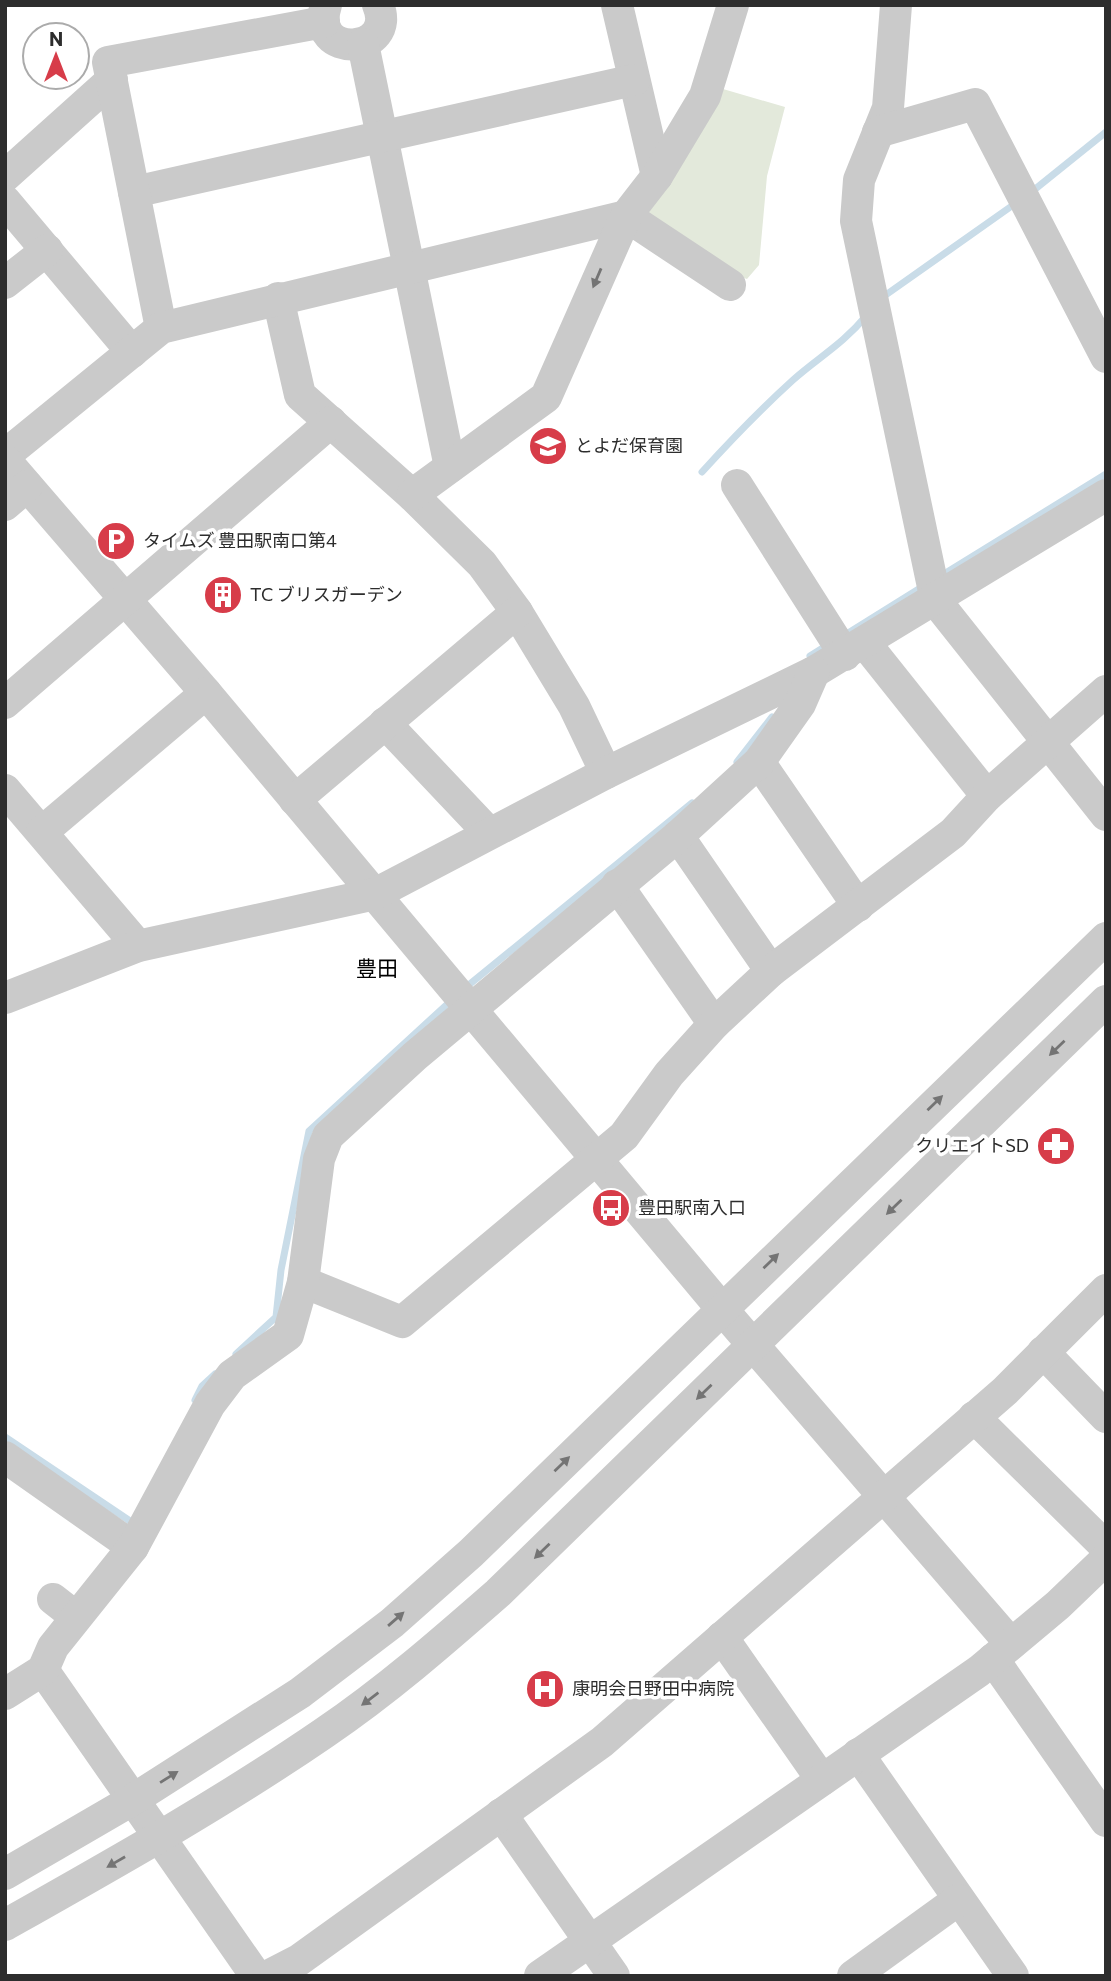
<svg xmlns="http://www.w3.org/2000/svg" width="1111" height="1981" font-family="Commissioner,'Noto Sans JP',sans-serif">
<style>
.green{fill:#e3e9db}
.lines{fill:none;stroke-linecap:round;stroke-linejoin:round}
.stream{stroke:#c9dce8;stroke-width:7}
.minor{stroke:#cacaca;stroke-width:32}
.oneway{fill:#747474}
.labels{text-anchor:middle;stroke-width:7;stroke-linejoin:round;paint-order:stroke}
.poi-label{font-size:18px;fill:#2d2d2d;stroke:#fff;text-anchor:start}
.quarter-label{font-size:21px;fill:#000;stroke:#fff}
</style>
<rect width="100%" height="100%" fill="#fff"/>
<polygon class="green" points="723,89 785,107 767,176 759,265 747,279 699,263 646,217"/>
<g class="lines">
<g class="stream">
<polyline points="1029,194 1106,132"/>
<polyline points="880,299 1016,203"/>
<path d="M702 472C731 440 761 409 793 380 819 357 843 344 866 316"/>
<polyline points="944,574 1106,474"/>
<polyline points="845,635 922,587"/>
<polyline points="810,656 826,646"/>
<polyline points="737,762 772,717"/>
<polyline points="465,988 692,803"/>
<polyline points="236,1354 276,1317 281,1270 309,1131 454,998"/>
<polyline points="195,1400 202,1386 215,1374"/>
<polyline points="5,1437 130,1521"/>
</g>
<g class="minor">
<path d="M326 5C308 61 399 54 378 5"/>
<polyline points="617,5 657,176"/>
<polyline points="896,5 888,108 859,180 856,221 936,601 1106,815"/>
<polyline points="363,44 450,467"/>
<polyline points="878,132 975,104 1106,357"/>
<polyline points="5,176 112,80"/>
<polyline points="134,192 634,80"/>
<polyline points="5,201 132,352"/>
<polyline points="5,283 47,250"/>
<polyline points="278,298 300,395 412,495 482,564 517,612 574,706 606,773"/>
<polyline points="161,328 108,62 324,22"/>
<polyline points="5,455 161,328 626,216 730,285"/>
<polyline points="5,460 206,693 722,1309 1011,1644"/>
<polyline points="737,485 845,655"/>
<polyline points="412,495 546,397 626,216 657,176 705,96 733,5"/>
<polyline points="5,505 27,486"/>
<polyline points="865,643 987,796"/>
<polyline points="5,703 331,422"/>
<polyline points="385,723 489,833"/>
<polyline points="759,762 858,906"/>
<polyline points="5,790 138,946"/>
<polyline points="295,800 517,612"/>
<polyline points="42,832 206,693"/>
<polyline points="678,836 771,971"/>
<polyline points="617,885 714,1024"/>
<polyline points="5,998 138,946 375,894 606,773 814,672 1106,495"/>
<polyline points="303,1282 402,1322 624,1136 669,1074 714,1024 771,971 953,833 987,796 1106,691"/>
<polyline points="1043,1352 1106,1417"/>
<polyline points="974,1417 1106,1547"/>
<polyline points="5,1457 133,1547"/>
<polyline points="53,1599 76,1617"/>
<polyline points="722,1637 822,1780"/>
<polyline points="993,1659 1106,1821"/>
<polyline points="43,1670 256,1976"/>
<polyline points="5,1694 43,1670 53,1647 133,1547 210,1404 232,1375 288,1335 303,1282 319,1159 328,1136 415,1056 678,836 759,762 800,704 814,672"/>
<polyline points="858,1754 1013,1976"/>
<polyline points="501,1814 614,1976"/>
<polyline points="5,1874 134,1799 300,1693 392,1623 471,1553 1106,938"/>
<path d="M5 1925C113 1864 222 1803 324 1733 386 1691 442 1642 498 1593L1106 1001"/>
<polyline points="268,1976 299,1960 602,1742 1005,1391 1106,1290"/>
<polyline points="540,1976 979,1671 1058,1605 1106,1559"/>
<polyline points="853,1976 958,1900"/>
</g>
</g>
<defs><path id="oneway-solid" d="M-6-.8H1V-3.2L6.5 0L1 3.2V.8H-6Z" transform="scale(1.75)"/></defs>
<g class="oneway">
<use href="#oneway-solid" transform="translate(597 278) rotate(113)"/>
<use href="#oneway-solid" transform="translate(1057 1048) rotate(136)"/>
<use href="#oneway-solid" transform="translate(935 1103) rotate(-44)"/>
<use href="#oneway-solid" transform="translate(894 1207) rotate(136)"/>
<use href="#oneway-solid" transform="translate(771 1261) rotate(-44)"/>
<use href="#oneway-solid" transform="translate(704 1392) rotate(136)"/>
<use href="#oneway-solid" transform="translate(562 1464) rotate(-44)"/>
<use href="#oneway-solid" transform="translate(542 1551) rotate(136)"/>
<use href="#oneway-solid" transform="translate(396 1619) rotate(-41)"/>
<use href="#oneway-solid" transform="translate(370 1699) rotate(143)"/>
<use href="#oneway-solid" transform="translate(169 1777) rotate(-32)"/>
<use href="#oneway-solid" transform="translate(116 1862) rotate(150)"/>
</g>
<defs>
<symbol id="school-disc" viewBox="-11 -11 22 22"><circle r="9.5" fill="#d73c49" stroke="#fff"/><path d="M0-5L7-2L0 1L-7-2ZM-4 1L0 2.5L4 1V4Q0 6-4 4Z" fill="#fff"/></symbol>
<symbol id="parking-disc" viewBox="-11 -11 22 22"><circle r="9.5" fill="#d73c49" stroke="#fff"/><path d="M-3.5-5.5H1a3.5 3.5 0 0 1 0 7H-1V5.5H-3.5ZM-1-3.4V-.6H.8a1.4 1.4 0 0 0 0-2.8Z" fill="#fff"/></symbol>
<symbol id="building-disc" viewBox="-11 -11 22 22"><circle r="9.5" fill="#d73c49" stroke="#fff"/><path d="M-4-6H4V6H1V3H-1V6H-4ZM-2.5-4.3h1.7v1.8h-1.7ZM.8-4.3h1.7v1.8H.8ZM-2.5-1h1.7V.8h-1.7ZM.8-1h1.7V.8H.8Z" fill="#fff"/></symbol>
<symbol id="pharmacy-disc" viewBox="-11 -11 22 22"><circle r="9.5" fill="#d73c49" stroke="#fff"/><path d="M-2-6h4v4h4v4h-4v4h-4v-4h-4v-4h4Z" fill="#fff"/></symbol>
<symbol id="bus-disc" viewBox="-11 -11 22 22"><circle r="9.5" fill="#d73c49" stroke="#fff"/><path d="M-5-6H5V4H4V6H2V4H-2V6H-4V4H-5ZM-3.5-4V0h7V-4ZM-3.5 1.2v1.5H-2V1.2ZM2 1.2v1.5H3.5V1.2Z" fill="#fff"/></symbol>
<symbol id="hospital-disc" viewBox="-11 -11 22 22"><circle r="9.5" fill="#d73c49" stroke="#fff"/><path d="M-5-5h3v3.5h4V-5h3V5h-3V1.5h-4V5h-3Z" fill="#fff"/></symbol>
</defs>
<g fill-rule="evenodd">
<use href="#school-disc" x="526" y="424" width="44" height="44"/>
<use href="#parking-disc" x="94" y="519" width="44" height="44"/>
<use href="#building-disc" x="201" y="573" width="44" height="44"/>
<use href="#pharmacy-disc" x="1034" y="1124" width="44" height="44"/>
<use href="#bus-disc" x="589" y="1186" width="44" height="44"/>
<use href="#hospital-disc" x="523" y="1667" width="44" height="44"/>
</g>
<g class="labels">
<g class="poi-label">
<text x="575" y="452">とよだ保育園</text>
<text x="143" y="547">タイムズ 豊田駅南口第4</text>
<text x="250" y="601">TC ブリスガーデン</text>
<text x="1029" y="1152" text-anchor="end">クリエイトSD</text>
<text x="638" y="1214">豊田駅南入口</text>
<text x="572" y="1695">康明会日野田中病院</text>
</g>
<g class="quarter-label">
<text x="377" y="976">豊田</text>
</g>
</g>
<rect width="1111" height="1981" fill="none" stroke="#2d2d2d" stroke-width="14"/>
<g transform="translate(56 56)"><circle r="33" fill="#ffffff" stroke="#ababab" stroke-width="2"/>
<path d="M0-5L12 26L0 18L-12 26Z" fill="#d73c49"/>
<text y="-10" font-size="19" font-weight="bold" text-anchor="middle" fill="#2d2d2d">N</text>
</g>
</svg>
